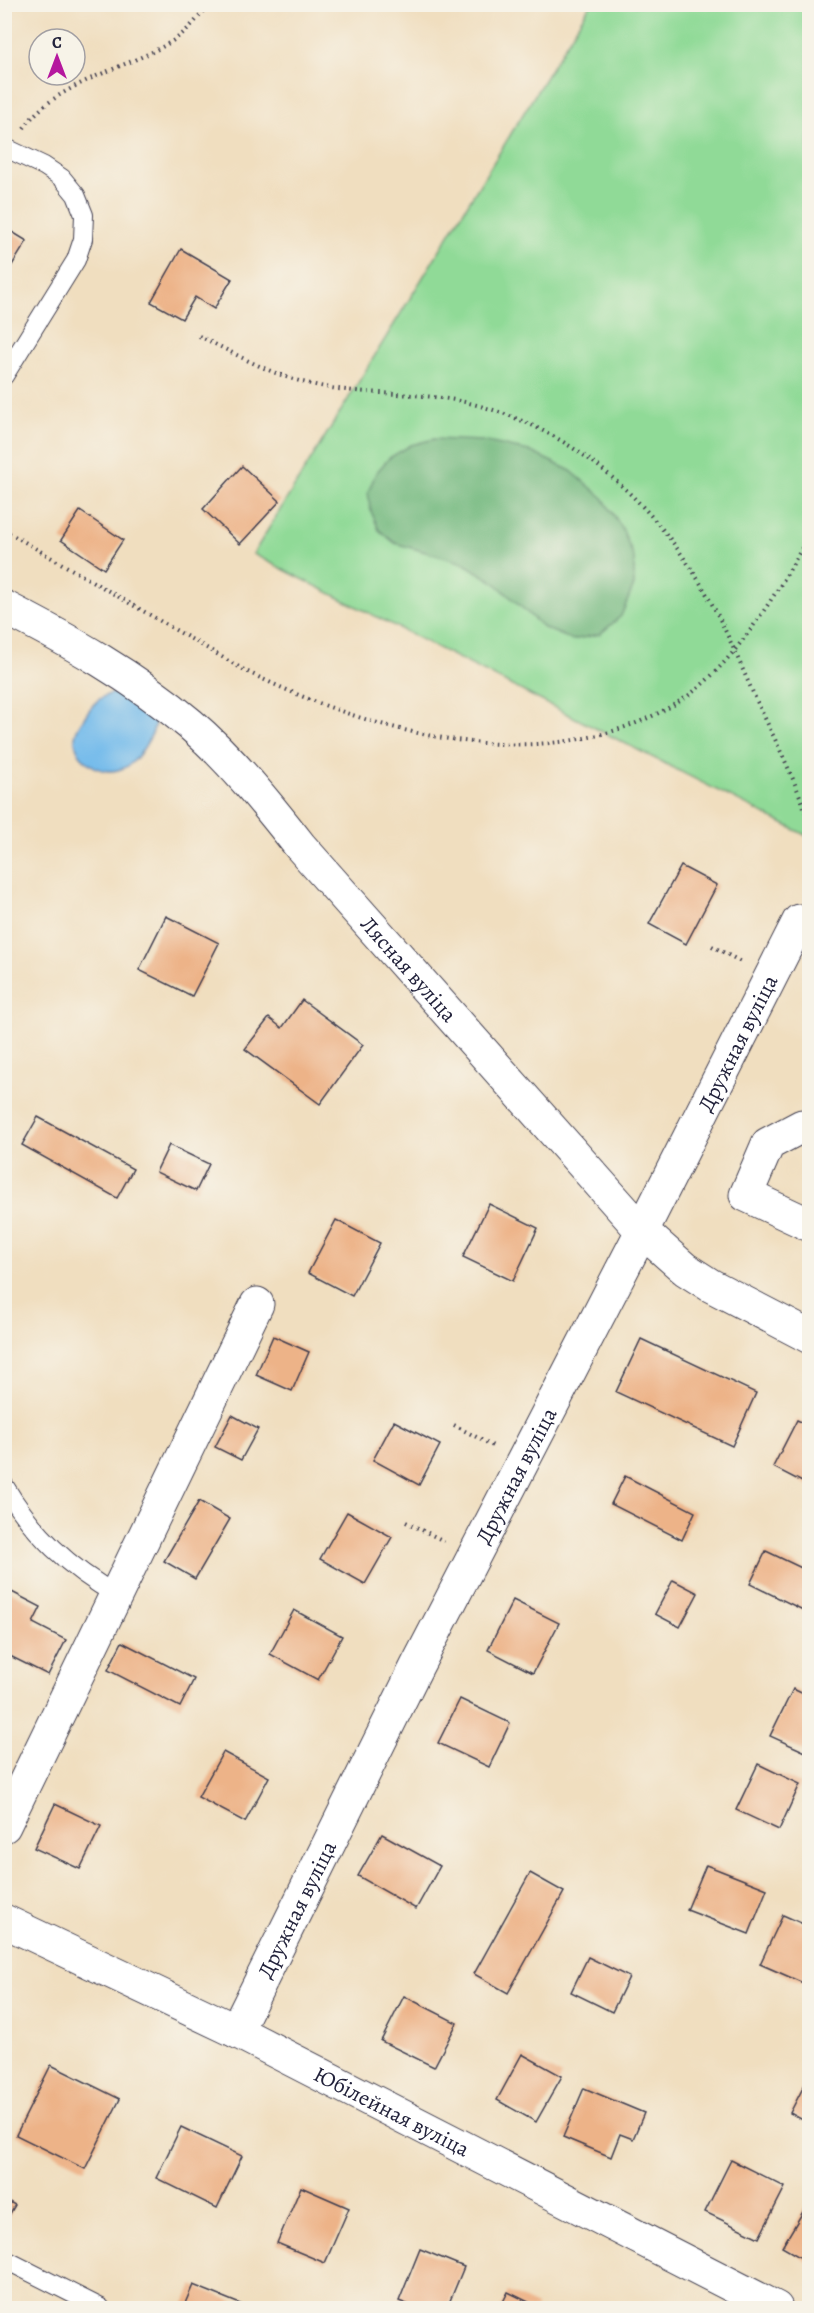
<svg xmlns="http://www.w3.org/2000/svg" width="814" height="2313" font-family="Alegreya,serif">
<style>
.green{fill:#90da97;stroke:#597e69;stroke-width:1.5}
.forest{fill:#74ba80;stroke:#4b6e5e;stroke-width:1.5}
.water{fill:#74bbeb;stroke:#4b6e93;stroke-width:1.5}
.building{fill:#edb388}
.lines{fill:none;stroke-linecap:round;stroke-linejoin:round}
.lane-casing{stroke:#413e4f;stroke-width:20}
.street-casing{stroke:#413e4f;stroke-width:35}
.path{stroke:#413e4f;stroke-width:4;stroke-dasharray:1.5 4.5;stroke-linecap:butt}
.lane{stroke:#fff;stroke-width:18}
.street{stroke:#fff;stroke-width:33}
.labels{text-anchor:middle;stroke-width:5;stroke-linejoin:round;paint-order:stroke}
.street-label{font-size:22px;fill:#22223b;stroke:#f7f3e8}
</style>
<rect width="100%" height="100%" fill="#f7f3e8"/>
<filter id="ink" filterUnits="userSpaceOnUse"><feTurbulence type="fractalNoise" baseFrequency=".0167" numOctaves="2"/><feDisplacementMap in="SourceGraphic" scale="12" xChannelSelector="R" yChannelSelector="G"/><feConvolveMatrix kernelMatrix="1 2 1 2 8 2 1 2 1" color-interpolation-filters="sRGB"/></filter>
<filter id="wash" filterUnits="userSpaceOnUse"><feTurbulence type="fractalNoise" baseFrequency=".008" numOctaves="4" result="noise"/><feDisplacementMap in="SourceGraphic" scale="24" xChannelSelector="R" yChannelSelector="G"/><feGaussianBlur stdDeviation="1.35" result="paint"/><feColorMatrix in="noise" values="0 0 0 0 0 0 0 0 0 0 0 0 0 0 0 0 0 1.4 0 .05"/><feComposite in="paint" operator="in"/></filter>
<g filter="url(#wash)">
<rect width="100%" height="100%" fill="#f0debf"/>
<polygon class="green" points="590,5 809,5 809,837 253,554"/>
<polygon class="forest" points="434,439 482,441 529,451 571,471 603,498 622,528 634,558 634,585 621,616 600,634 573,640 544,628 494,582 463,563 395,543 379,530 371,511 368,492 376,473 389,458 411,445"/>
<path class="water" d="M119 692 131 695 155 717C156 729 151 736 145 746 138 757 131 767 118 770 99 775 75 759 75 738 75 730 80 724 84 718 93 703 101 694 119 692Z"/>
<g id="blocks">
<g class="building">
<polygon points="4,227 27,241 4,278"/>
<polygon points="181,249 232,279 214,309 195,297 182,319 151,302"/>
<polygon points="242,466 280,501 240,544 203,509"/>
<polygon points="80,511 123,540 104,569 61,540"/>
<polygon points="681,866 717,885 686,944 649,924"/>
<polygon points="166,916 219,943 192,996 139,970"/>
<polygon points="302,1000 363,1045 320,1104 245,1049 269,1018 282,1028"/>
<polygon points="38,1117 133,1169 117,1198 22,1145"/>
<polygon points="169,1145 209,1164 196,1191 156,1172"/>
<polygon points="489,1204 538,1228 513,1281 463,1257"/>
<polygon points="336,1220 380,1243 352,1296 308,1273"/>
<polygon points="273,1336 309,1352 292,1391 256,1375"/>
<polygon points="641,1339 756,1393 732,1446 616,1392"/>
<polygon points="232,1415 258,1429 241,1460 215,1447"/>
<polygon points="797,1420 810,1426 810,1486 773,1467"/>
<polygon points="394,1421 440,1445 419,1485 373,1460"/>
<polygon points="625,1476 695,1512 682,1540 611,1504"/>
<polygon points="199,1501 230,1519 195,1579 164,1561"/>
<polygon points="347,1512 392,1537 365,1584 320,1559"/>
<polygon points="766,1551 810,1572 810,1596 803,1610 750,1584"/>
<polygon points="673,1580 698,1593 680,1627 655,1614"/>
<polygon points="4,1588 41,1607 33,1623 66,1640 48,1675 4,1653"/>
<polygon points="513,1600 559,1623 533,1673 488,1650"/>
<polygon points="294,1610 342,1636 318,1680 270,1654"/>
<polygon points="122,1642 194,1679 180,1707 108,1670"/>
<polygon points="793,1689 810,1697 810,1754 770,1736"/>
<polygon points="460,1699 510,1723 489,1767 438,1743"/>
<polygon points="223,1752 269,1777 245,1822 198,1797"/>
<polygon points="758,1764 800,1784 779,1830 736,1810"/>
<polygon points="55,1804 101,1826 80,1869 34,1848"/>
<polygon points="382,1834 440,1866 416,1909 358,1876"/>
<polygon points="706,1865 767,1889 749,1934 687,1910"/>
<polygon points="530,1873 564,1892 508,1993 474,1974"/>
<polygon points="783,1915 810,1927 810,1986 760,1964"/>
<polygon points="588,1957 629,1977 612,2012 571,1992"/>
<polygon points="404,1996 457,2023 434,2067 381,2041"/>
<polygon points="522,2054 562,2076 536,2122 497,2100"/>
<polygon points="51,2065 120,2099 85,2169 16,2135"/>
<polygon points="805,2084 810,2086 810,2124 790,2113"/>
<polygon points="584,2088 644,2113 633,2139 620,2134 611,2157 563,2137"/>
<polygon points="181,2127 242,2156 217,2208 156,2178"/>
<polygon points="731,2160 785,2187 759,2238 705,2212"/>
<polygon points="301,2187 349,2208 325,2263 277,2243"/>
<polygon points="4,2199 15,2205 4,2224"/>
<polygon points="810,2200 810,2263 782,2247"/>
<polygon points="420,2249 464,2267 447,2308 417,2308 399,2301"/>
<polygon points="193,2285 250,2308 183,2308"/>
<polygon points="508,2292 537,2306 536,2308 500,2308"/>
</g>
</g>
</g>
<g filter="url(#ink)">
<use href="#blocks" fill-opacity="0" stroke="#413e4f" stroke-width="1.5"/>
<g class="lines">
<defs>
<g id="lane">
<polyline points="4,147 44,166 62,178 76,195 84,215 83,239 76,260 4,376"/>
<path d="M4 1485C33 1534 69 1568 117 1595"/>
<polyline points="4,2259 101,2308"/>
</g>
<g id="street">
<path id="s1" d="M4 607C70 641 133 676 190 724 231 759 267 804 300 846L642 1231 685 1269 710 1285 810 1337"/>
<polyline points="810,1130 802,1126 768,1144 746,1195 810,1225"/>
<polyline points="4,1826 257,1304"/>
<path id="s2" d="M4 1921 236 2031 776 2308"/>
<path id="s3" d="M236 2031 417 1666 642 1231 799 921"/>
</g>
</defs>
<use href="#lane" class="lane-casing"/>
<use href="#street" class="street-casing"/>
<g class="path">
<path d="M24 128C54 83 123 70 169 43 185 34 198 19 209 4"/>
<path d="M199 336C234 353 269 374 307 383 361 397 418 390 473 404 572 430 646 495 699 581 721 617 737 657 754 695 774 738 796 780 810 825"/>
<path d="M4 530 246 671C376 735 547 783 680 701 732 669 782 586 810 533"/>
<polyline points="712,946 741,962"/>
<polyline points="454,1425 493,1446"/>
<polyline points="406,1522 444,1541"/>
</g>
<use href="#lane" class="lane"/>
<use href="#street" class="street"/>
</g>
</g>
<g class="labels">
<g class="street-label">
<text dy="8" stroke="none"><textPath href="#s1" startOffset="549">Лясная вуліца</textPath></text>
<text dy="8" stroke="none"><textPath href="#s3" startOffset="1108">Дружная вуліца</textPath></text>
<text dy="8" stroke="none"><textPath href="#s3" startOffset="622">Дружная вуліца</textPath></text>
<text dy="8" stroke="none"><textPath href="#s3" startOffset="136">Дружная вуліца</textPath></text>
<text dy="8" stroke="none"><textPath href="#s2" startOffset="432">Юбілейная вуліца</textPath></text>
</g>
</g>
<rect width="814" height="2313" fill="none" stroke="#f7f3e8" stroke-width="24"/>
<g transform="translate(57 57)"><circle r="28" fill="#f7f3e8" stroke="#a29fa3" stroke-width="1.5"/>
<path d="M0-4.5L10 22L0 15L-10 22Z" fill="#b5179e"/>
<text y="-9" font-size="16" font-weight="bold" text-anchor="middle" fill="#22223b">С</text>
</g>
</svg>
